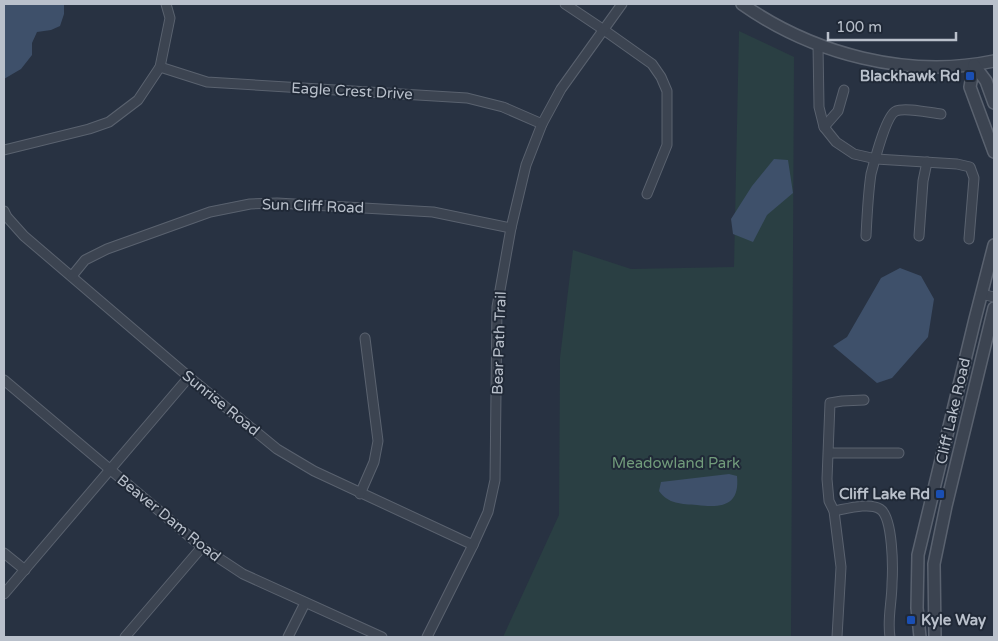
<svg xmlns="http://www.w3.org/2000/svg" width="998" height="641" font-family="'Varela Round',sans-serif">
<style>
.green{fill:#2a3f43}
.water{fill:#3e506a}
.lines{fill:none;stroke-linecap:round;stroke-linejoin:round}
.minor-casing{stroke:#5a626f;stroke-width:11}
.tertiary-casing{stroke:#5a626f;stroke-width:14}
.minor{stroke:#3c4451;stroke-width:9}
.tertiary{stroke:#3c4451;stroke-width:11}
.transit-dot{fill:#1a4fb4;stroke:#202937;stroke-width:2}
.labels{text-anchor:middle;stroke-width:4;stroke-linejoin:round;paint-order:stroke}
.poi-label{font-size:15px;font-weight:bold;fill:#b9c0cb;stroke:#202937;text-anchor:end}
.street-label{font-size:15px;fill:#b9c0cb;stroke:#202937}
.park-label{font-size:15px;fill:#719b7b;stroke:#202937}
</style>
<rect width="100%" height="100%" fill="#283242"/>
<polygon class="green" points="739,31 794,57 791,637 503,637 559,515 560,358 573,250 631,269 734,267"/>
<g class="water">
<polygon points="4,4 64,4 64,14 60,26 51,30 37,32 32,43 32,55 21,69 4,79"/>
<polygon points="774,159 788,160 793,193 767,215 753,242 733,234 731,219 752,186"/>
<polygon points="900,268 921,276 934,299 928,337 892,378 877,383 833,346 847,337 881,278"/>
<path d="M729 474 737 476C740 506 722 508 697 505 682 504 668 504 659 491L661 482Z"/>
</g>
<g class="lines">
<defs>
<g id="minor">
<polyline points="565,4 604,30 652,64 661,77 667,91 667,145 647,194"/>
<polyline points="818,45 819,107 824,127 836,142 854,154 876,159 957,164 970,167 974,178 969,239"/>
<polyline points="160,67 207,82 467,98 503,107 542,124"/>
<polyline points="824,127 838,111 844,90"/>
<polyline points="4,150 89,129 109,122 138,100 160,67 170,18 166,4"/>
<polyline points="4,211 7,217 24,236 189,377 277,449 314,471 473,545"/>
<path d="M866 236C867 216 868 194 871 174 874 163 886 115 896 111 905 107 931 113 941 114"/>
<polyline points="919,236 923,181 927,162"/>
<polyline points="72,276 85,260 107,249 210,212 250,204 277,203 433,212 511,228"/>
<polyline points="981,294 994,297"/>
<polyline points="4,380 202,547 243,574 382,637"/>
<polyline points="829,453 899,453"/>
<polyline points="360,494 374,462 378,441 365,338"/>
<path d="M834 511C846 509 869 502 880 509 893 517 893 568 892 583 892 602 887 619 890 637"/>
<polyline points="4,553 25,570"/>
<polyline points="4,594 189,377"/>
<polyline points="125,637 202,547"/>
<polyline points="288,637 305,603"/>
<polyline points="427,637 473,545 488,512 495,480 497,307 511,228 526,165 542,124 561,89 622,4"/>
<polyline points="837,637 841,567 834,511 829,501 827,479 830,403 842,401 864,400"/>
</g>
<g id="tertiary">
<path d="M742 4C813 54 908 79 994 61"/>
<polyline points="974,65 970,87 994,152"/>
<polyline points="974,65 986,81 994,103"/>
<polyline points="920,637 917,608 918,555 975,319 994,245"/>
<polyline points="935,637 934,564 946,506 994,308"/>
</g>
</defs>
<use href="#minor" class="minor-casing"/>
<use href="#tertiary" class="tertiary-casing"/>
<use href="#minor" class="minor"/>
<use href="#tertiary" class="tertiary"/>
</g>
<g class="transit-dot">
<rect x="965" y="71" width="10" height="10" rx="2.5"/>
<rect x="935" y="489" width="10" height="10" rx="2.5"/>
<rect x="906" y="615" width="10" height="10" rx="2.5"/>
</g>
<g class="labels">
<g class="poi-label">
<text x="960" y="81">Blackhawk Rd</text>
<text x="930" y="499">Cliff Lake Rd</text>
<text x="921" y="625" text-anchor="start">Kyle Way</text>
</g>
<g class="street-label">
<text transform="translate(352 91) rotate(3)" y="5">Eagle Crest Drive</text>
<text transform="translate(313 206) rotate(2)" y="5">Sun Cliff Road</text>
<text transform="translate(499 343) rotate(-88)" y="5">Bear Path Trail</text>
<text transform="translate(221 403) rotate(39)" y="5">Sunrise Road</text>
<text transform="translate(953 411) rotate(-77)" y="5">Cliff Lake Road</text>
<text transform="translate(169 518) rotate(39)" y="5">Beaver Dam Road</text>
</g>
<g class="park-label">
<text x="676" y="468">Meadowland Park</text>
</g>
</g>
<rect width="998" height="641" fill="none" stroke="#b9c0cb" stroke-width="10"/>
<path d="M828 32v8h128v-8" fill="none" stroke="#b9c0cb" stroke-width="2.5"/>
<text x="836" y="32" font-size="15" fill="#b9c0cb" stroke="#202937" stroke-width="4" paint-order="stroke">100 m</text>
</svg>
